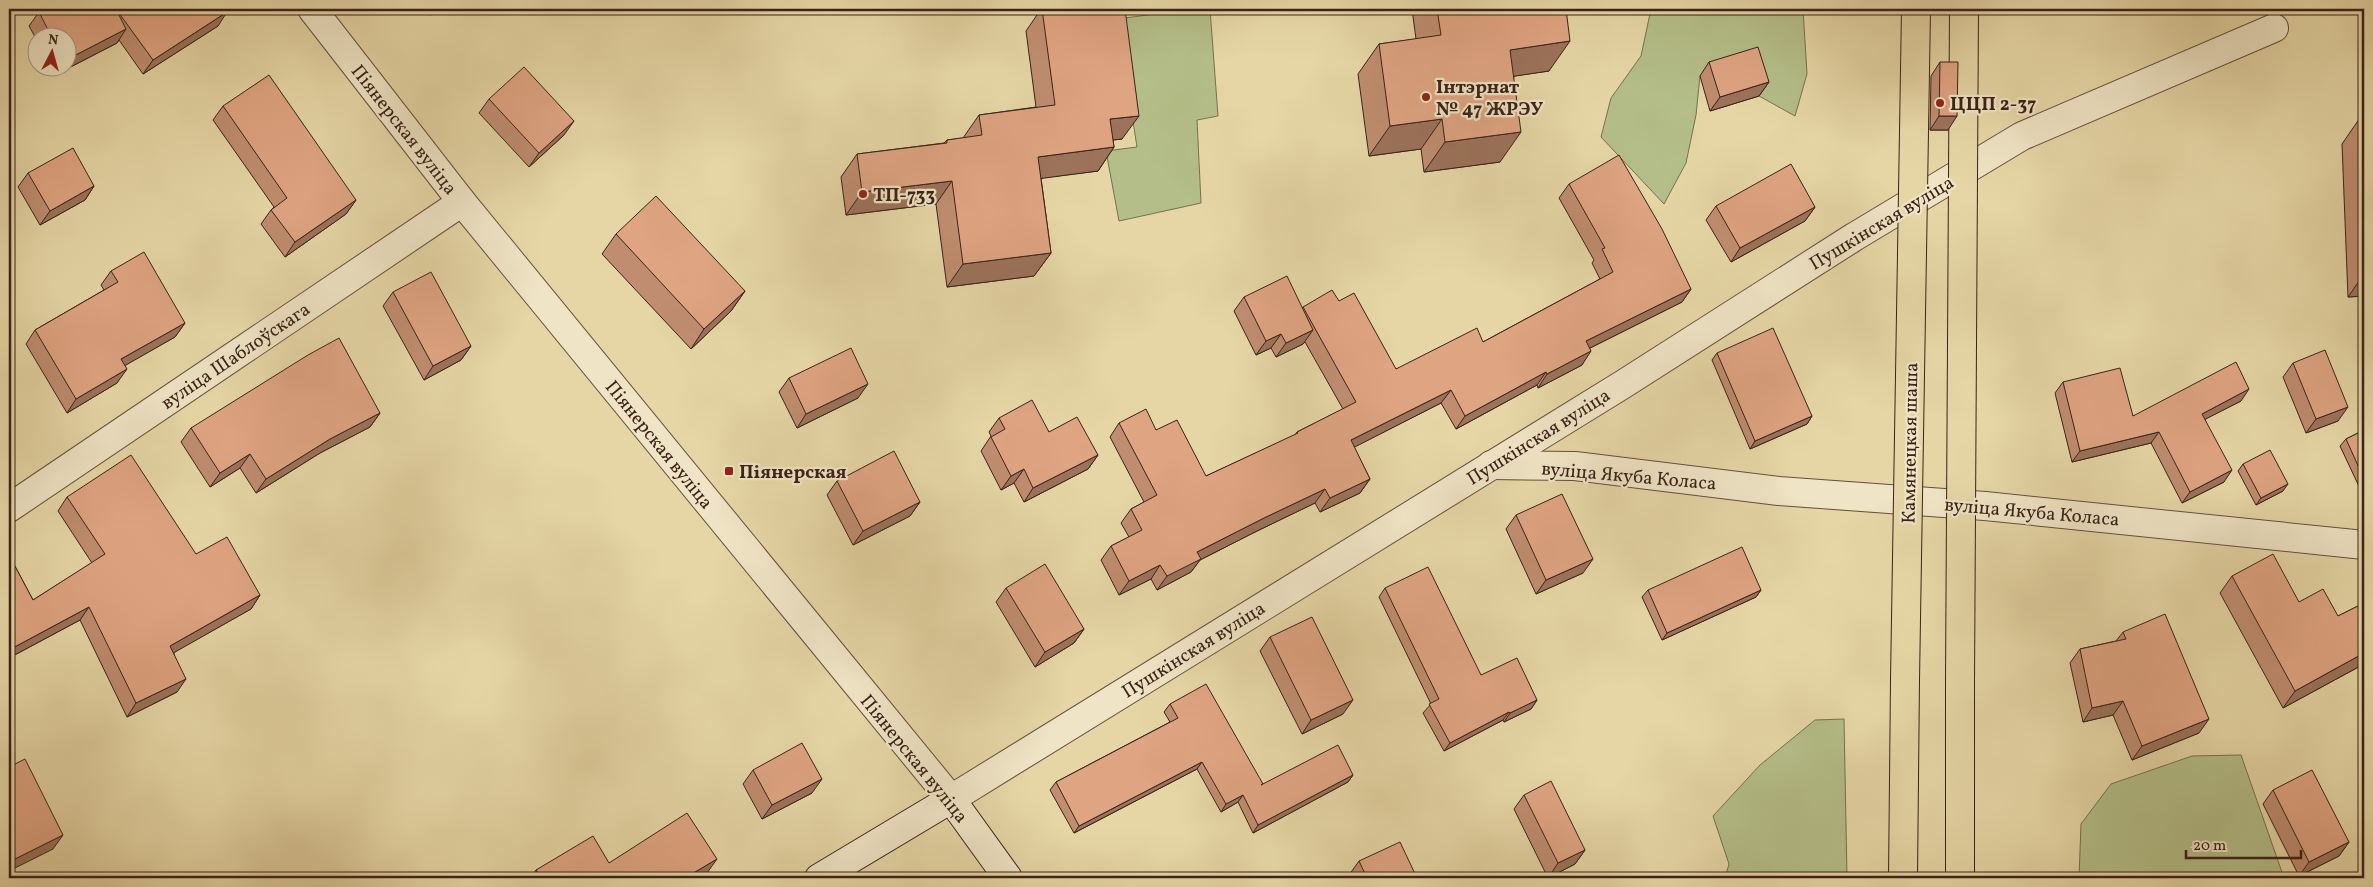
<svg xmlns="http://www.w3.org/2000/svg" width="2373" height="887" font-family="Vollkorn,serif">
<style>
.green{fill:#b4be88;stroke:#777050}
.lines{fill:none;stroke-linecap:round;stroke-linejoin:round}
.minor-casing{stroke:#654f3c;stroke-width:30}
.tertiary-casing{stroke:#654f3c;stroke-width:30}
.secondary-casing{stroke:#3a2219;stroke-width:30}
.primary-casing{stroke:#3a2219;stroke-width:30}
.minor{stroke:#efe4c5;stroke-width:28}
.tertiary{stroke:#efe4c5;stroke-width:28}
.secondary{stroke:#efe4c5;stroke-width:28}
.primary{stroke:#e6d6a6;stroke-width:28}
.primary-bridge-casing{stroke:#3a2219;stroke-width:30;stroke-linecap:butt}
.primary-bridge{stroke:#e6d6a6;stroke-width:28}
.wall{fill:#c08d70;stroke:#3a2219}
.shaded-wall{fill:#9c735b;stroke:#3a2219}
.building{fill:#dfa482;stroke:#3a2219}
.poi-dot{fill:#8f2418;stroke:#efe4c5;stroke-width:2}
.labels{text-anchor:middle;stroke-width:4.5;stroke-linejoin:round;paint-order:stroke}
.poi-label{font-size:19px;font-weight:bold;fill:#3a2219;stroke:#efe4c5;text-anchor:start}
.street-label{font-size:19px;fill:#3a2219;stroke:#efe4c5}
</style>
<rect width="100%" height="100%" fill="#e6d6a6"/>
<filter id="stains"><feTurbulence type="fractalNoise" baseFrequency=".004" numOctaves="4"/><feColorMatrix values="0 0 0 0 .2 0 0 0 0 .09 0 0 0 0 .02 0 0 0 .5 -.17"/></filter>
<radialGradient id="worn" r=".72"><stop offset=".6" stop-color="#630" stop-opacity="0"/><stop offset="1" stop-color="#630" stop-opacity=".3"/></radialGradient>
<g class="green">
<polygon points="1193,9 1210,9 1218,116 1197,120 1201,203 1119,221 1106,151 1137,147 1117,19"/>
<polygon points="1651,9 1803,9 1807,74 1795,116 1759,96 1700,76 1696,115 1686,163 1664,204 1601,137 1611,98 1641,56"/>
<polygon points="1844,719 1847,878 1725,878 1729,864 1713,816 1760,765 1815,720"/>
<polygon points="2241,755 2284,878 2079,878 2081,824 2111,784 2192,756"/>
</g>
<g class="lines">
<defs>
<g id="minor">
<polyline points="1491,465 1575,466 1779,491 1985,506 2364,545"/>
<polyline points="9,508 462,202"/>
<polyline points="951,799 1622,385 1854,237 2022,136 2274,28"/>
</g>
<polyline id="tertiary" points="312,9 462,202 951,799"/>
<polyline id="secondary" points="819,878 951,799 1008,878"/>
<g id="primary">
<polyline points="1903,878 1905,680"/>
<polyline points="1960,878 1960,681"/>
</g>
</defs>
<use href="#minor" class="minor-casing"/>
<use href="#tertiary" class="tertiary-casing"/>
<use href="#secondary" class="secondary-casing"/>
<use href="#primary" class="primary-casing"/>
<use href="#minor" class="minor"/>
<use href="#tertiary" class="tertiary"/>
<use href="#secondary" class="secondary"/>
<use href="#primary" class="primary"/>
<defs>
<g id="primary-bridge">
<polyline points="1905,680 1916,9"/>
<polyline points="1960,681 1964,9"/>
</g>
</defs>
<use href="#primary-bridge" class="primary-bridge-casing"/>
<use href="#primary-bridge" class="primary-bridge"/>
</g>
<g class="wall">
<polygon points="225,9 218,26 143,74 119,40 117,43 55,75 51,68 68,68 68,38 38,38 38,42 29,26 39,12"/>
<polygon points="426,9 441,9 430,15"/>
<polygon points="1041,9 1125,9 1122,139 1113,140 1114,147 1098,171 1041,178 1051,253 1034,276 947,287 936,204 846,215 841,177 857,154 944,143 947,140 963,138 979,115 1036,107 1026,31"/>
<polygon points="1412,9 1566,9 1549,71 1514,76 1500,162 1424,172 1421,149 1369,156 1358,74 1379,44 1416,39"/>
<polygon points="1709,62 1769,82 1759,96 1710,111 1700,76"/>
<polygon points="1940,62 1948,130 1930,130 1931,76"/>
<polygon points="489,99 564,135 529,167 479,113"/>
<polygon points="223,106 356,200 346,214 285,257 261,224 271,210 274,207 213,120"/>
<polygon points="2364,112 2364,296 2348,297 2342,144"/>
<polygon points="28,173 94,186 85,200 40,225 18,187"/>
<polygon points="1569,184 1691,289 1682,302 1590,348 1582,365 1538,388 1537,385 1456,429 1441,403 1354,447 1370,479 1360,493 1320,512 1315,503 1255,532 1200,560 1191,572 1157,590 1151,579 1119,595 1101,560 1111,546 1129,537 1121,523 1131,509 1144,502 1110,437 1119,423 1156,430 1206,476 1295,435 1297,432 1343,409 1305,342 1303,344 1276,357 1271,348 1256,355 1234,311 1244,297 1302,308 1303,307 1339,301 1396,369 1483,342 1600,279 1592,263 1594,260 1559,198"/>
<polygon points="1716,206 1815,207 1805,221 1731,262 1706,220"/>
<polygon points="616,234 745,291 731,311 691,349 602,254"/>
<polygon points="111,271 185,323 175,337 125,365 117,383 67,413 26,344 35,330 104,290 101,285"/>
<polygon points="393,292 471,346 461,360 424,380 383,306"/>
<polygon points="1717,353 1812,416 1807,424 1750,449 1712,360"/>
<polygon points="2293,363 2338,421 2306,433 2283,377"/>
<polygon points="789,378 858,398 797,428 779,392"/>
<polygon points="2063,382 2133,416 2241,401 2205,419 2224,482 2182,503 2151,443 2072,462 2055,393"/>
<polygon points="380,413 370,427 320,453 256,493 240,468 210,487 181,442 191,428"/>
<polygon points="999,418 1049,432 1098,455 1088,469 1024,502 1014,483 1001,490 981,451 991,436 989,432"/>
<polygon points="2364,430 2364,497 2340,446 2346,439"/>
<polygon points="2243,464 2283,491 2256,505 2238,471"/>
<polygon points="837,481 920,502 910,516 853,545 827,495"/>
<polygon points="67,497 196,554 260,595 251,609 174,652 177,692 127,717 80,620 9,658 9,555 33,600 92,563 58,511"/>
<polygon points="1516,515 1583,573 1536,594 1506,529"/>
<polygon points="2232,576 2299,602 2338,616 2364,603 2364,664 2283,708 2220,593"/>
<polygon points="1006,588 1084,629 1074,643 1035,667 996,602"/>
<polygon points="1385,588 1481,675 1537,700 1531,709 1504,722 1503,720 1444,751 1423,713 1431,704 1379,597"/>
<polygon points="1648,590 1761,590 1756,597 1662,640 1642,597"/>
<polygon points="2123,632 2199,733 2132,760 2113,715 2083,722 2070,663 2080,649 2116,641"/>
<polygon points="1270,637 1343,714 1302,734 1260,651"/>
<polygon points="1170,704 1263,784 1353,775 1348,782 1253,833 1238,802 1221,812 1197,769 1074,833 1050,790 1056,782 1170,722 1164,712"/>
<polygon points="753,770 812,793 762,819 743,784"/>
<polygon points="2273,790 2349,842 2339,856 2299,876 2263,804"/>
<polygon points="1524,795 1585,850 1575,864 1548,878 1514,809"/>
<polygon points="1359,861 1417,878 1351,878 1349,875"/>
<polygon points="609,863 707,873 698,878 530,878 536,870"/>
</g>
<g class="shaded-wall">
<polygon points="435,9 441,9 430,15"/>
<polygon points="227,12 218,26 143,74 153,60"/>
<polygon points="126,29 117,43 55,75 60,68 68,68 68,59"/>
<polygon points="1570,41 1549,71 1489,80 1510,50"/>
<polygon points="1769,82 1759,96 1710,111 1720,97"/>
<polygon points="1139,116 1122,139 1094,142 1110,119"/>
<polygon points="1939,116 1957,116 1948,130 1930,130"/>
<polygon points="1442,119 1421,149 1369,156 1390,126"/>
<polygon points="574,121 564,135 529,167 539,153"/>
<polygon points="1521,132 1500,162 1424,172 1445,142"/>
<polygon points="1114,147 1098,171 1022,181 1038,157"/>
<polygon points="952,181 936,204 846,215 862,192"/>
<polygon points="94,186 85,200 40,225 50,211"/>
<polygon points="356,200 346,214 285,257 295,242"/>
<polygon points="1815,207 1805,221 1731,262 1740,248"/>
<polygon points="1051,253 1034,276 947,287 963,264"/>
<polygon points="2364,274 2364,296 2348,297"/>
<polygon points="1691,289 1682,302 1576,355 1586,341"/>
<polygon points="745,291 731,311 691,349 704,329"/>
<polygon points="185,323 175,337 112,373 121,359"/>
<polygon points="1313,330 1303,344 1276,357 1286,343"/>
<polygon points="1281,334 1271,348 1256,355 1266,341"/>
<polygon points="471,346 461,360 424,380 433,366"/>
<polygon points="1591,351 1582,365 1538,388 1547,374"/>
<polygon points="127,369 117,383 67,413 76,399"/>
<polygon points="1546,372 1537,385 1456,429 1465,416"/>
<polygon points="868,384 858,398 797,428 806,414"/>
<polygon points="2249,389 2241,401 2194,425 2202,414"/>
<polygon points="1451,390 1441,403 1341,454 1351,440"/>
<polygon points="2348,407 2338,421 2306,433 2316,419"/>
<polygon points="380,413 370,427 320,453 256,493 266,479 330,439"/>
<polygon points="1812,416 1807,424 1750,449 1755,441"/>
<polygon points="2159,432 2151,443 2072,462 2080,451"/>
<polygon points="250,454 240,468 210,487 220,473"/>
<polygon points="1098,455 1088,469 1024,502 1033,488"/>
<polygon points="1024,469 1014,483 1001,490 1011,476"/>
<polygon points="2232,470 2224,482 2182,503 2190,492"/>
<polygon points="1370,479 1360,493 1320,512 1330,498"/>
<polygon points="2288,484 2283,491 2256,505 2261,498"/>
<polygon points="1325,489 1315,503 1255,532 1200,560 1191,572 1157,590 1167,576 1197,552 1264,518"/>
<polygon points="920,502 910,516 853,545 863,531"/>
<polygon points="1593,559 1583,573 1536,594 1546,580"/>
<polygon points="1160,565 1151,579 1119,595 1129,581"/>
<polygon points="1761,590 1756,597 1662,640 1667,633"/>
<polygon points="260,595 251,609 161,660 170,646"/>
<polygon points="89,607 80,620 9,658 9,650"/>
<polygon points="1084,629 1074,643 1035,667 1045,652"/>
<polygon points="2364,653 2364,664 2283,708 2295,691"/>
<polygon points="186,679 177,692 127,717 136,703"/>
<polygon points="1353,700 1343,714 1302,734 1311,720"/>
<polygon points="1537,700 1531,709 1504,722 1510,713"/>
<polygon points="2123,701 2113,715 2083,722 2092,708"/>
<polygon points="1509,712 1503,720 1444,751 1450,743"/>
<polygon points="2209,719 2199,733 2132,760 2142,746"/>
<polygon points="1202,762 1197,769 1074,833 1079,826"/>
<polygon points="1353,775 1348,782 1253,833 1258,825"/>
<polygon points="822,779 812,793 762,819 772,805"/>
<polygon points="1243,795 1238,802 1221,812 1226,804"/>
<polygon points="63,835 53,849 9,871 9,862"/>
<polygon points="2349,842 2339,856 2299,876 2309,862"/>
<polygon points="1585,850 1575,864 1548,878 1558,863"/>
<polygon points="717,859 707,873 698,878 685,878"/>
</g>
<g class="building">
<polygon points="45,9 116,9 126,29 68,59 68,38 52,38 39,12"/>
<polygon points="116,9 225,9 227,12 153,60"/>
<polygon points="1042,9 1125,9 1139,116 1110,119 1114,147 1038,157 1051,253 963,264 952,181 862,192 857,154 947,143 947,140 982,135 979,115 1055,105"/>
<polygon points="1437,9 1566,9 1570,41 1510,50 1521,132 1445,142 1442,119 1390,126 1379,44 1441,35"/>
<polygon points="1758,47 1769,82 1720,97 1709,62"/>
<polygon points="1940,62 1958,62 1957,116 1939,116"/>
<polygon points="524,67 574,121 539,153 489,99"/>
<polygon points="269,75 356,200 295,242 271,210 287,198 223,106"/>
<polygon points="73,148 94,186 50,211 28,173"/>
<polygon points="1619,155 1662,229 1691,289 1586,341 1591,351 1547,374 1546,372 1465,416 1451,390 1351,440 1370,479 1330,498 1325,489 1264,518 1197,552 1201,559 1167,576 1160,565 1129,581 1111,546 1142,530 1131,509 1157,495 1119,423 1146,409 1156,430 1177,420 1206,476 1298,433 1297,432 1356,402 1303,307 1332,290 1339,301 1354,293 1396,369 1477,328 1483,342 1613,272 1602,249 1605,248 1569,184"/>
<polygon points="1791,164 1815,207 1740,248 1716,206"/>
<polygon points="656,196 745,291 704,329 616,234"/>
<polygon points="144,252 185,323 121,359 127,369 76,399 35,330 118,282 111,271"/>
<polygon points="431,272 471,346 433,366 393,292"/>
<polygon points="1287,276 1313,330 1286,343 1281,334 1266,341 1244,297"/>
<polygon points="1773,328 1812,416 1755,441 1717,353"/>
<polygon points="339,338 380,413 330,439 266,479 250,454 220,473 191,428 308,355"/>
<polygon points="851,348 868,384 806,414 789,378"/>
<polygon points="2325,350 2348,407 2316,419 2293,363"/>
<polygon points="2236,362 2249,389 2202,414 2232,470 2190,492 2159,432 2080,451 2063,382 2120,368 2133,416"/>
<polygon points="1032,400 1049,432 1077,417 1098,455 1033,488 1024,469 1011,476 991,437 1005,429 999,418"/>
<polygon points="9,404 13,411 9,414"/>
<polygon points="2364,430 2364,479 2346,439"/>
<polygon points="2270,450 2288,484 2261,498 2243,464"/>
<polygon points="894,451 920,502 863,531 837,481"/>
<polygon points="131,455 196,554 227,537 260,595 170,646 186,679 136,703 89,607 9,650 9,555 33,600 105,554 67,497"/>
<polygon points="1562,494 1593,559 1546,580 1516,515"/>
<polygon points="1742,547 1761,590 1667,633 1648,590"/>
<polygon points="2273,554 2299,602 2323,589 2338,616 2364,603 2364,653 2295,691 2232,576"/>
<polygon points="1045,564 1084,629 1045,652 1006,588"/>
<polygon points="1428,567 1481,675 1517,658 1537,700 1510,713 1509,712 1450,743 1429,704 1439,699 1385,588"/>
<polygon points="2165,614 2209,719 2142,746 2123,701 2092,708 2080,649 2126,639 2123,632"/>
<polygon points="1312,617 1353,700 1311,720 1270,637"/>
<polygon points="1206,684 1263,784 1261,785 1338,745 1353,775 1258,825 1243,795 1226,804 1202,762 1079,826 1056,782 1178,718 1170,704"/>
<polygon points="802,743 822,779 772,805 753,770"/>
<polygon points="25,759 63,835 9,862 9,767"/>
<polygon points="2312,770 2349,842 2309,862 2273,790"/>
<polygon points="1551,781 1585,850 1558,863 1524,795"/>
<polygon points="687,813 717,859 685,878 541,878 536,870 593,836 609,863"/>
<polygon points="1400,842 1417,878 1367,878 1359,861"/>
</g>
<g class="poi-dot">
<circle cx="1426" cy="97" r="5"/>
<circle cx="1940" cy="103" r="5"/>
<circle cx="863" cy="194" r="5"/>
<rect x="724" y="466" width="10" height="10" rx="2.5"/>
</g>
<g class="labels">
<g class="poi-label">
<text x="1436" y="93">Інтэрнат<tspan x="1436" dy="22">№ 47 ЖРЭУ</tspan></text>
<text x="1950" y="110">ЦЦП 2-37</text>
<text x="873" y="201">ТП-733</text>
<text x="739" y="478">Піянерская</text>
</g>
<g class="street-label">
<text transform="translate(405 129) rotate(52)" y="7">Піянерская вуліца</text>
<text transform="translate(1881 222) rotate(-31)" y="7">Пушкінская вуліца</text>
<text transform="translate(235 355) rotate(-34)" y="7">вуліца Шаблоўскага</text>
<text transform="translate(1538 436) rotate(-32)" y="7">Пушкінская вуліца</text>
<text transform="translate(1909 443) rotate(-89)" y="7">Камянецкая шаша</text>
<text transform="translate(660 444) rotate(51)" y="7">Піянерская вуліца</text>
<text transform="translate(1629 475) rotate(5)" y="7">вуліца Якуба Коласа</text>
<text transform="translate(2032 511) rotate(5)" y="7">вуліца Якуба Коласа</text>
<text transform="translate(1193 649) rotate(-32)" y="7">Пушкінская вуліца</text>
<text transform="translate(915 758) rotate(51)" y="7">Піянерская вуліца</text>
</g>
</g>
<rect width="2373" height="887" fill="none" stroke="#e6d6a6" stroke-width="30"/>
<rect x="10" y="10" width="2353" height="867" fill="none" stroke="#3a2219" stroke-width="2.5"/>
<rect x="15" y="15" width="2343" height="857" fill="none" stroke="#3a2219"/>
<g transform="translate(52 52) rotate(6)"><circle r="24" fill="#efe4c5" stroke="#a79680"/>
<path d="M0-4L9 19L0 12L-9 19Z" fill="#8f2418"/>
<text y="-8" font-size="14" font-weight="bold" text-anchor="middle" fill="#3a2219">N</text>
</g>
<path d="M2186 850v8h115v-8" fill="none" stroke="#3a2219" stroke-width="2.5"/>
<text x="2193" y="850" font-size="15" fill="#3a2219" stroke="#efe4c5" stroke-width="4" paint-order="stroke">20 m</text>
<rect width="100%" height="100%" filter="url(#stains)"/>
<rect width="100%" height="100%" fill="url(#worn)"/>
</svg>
